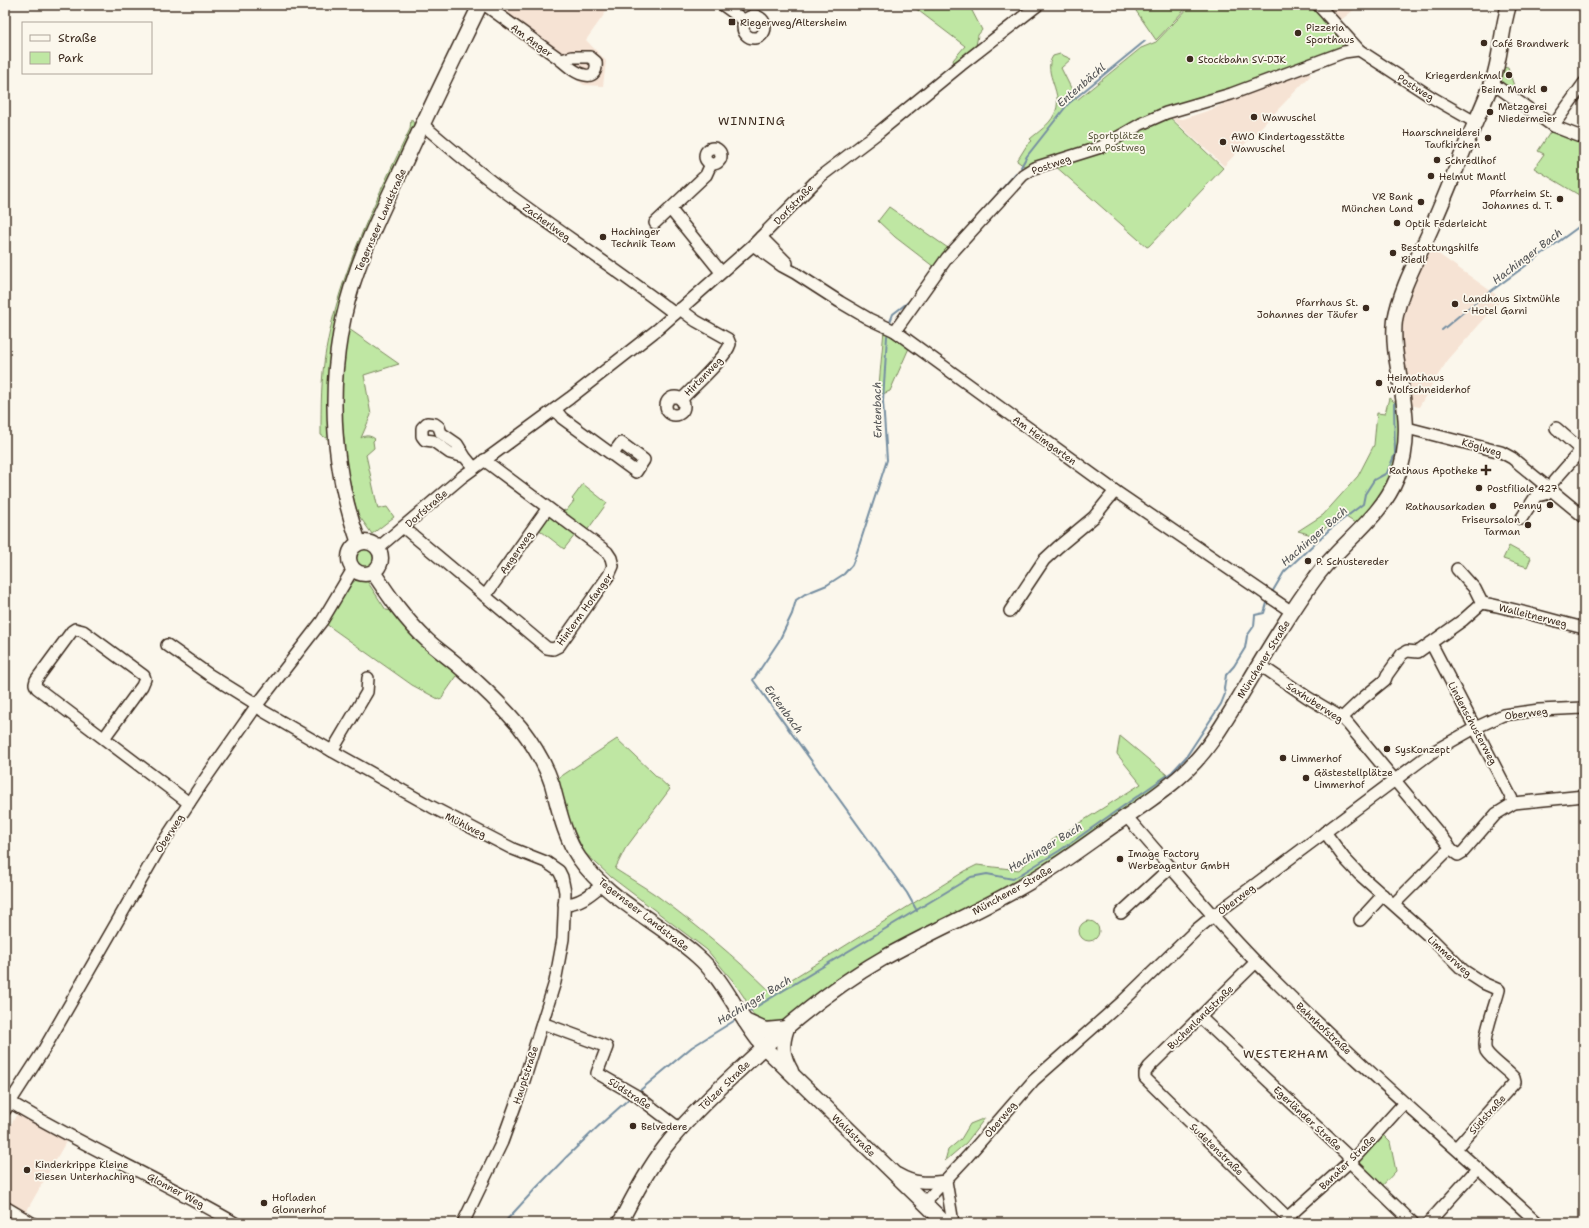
<svg xmlns="http://www.w3.org/2000/svg" width="1589" height="1228" font-family="'Shantell Sans',sans-serif">
<style>
.built{fill:#f6e3d4}
.green{fill:#bfe7a3;stroke:#7d8860}
.lines{fill:none;stroke-linecap:round;stroke-linejoin:round}
.stream{stroke:#758ea1;stroke-width:2}
.minor-casing{stroke:#3b2a1e;stroke-width:14}
.major-casing{stroke:#3b2a1e;stroke-width:17}
.minor{stroke:#fbf7ec;stroke-width:11}
.major{stroke:#fbf7ec;stroke-width:14}
.poi-dot{fill:#3b2a1e;stroke:#fbf7ec;stroke-width:1.5}
.labels{text-anchor:middle;stroke-width:3.5;stroke-linejoin:round;paint-order:stroke}
.poi-label{font-size:10px;fill:#3b2a1e;stroke:#fbf7ec;text-anchor:start}
.street-label{font-size:10px;fill:#3b2a1e;stroke:#fbf7ec}
.park-label{font-size:10px;fill:#5c593f;stroke:#fbf7ec}
.water-label{font-size:11px;font-style:italic;fill:#535455;stroke:#fbf7ec}
.quarter-label{font-size:12px;letter-spacing:1px;fill:#3b2a1e;stroke:#fbf7ec}
</style>
<rect width="100%" height="100%" fill="#fbf7ec"/>
<filter id="ink" filterUnits="userSpaceOnUse"><feTurbulence type="fractalNoise" baseFrequency=".025" numOctaves="2"/><feDisplacementMap in="SourceGraphic" scale="8" xChannelSelector="R" yChannelSelector="G"/><feConvolveMatrix kernelMatrix="1 2 1 2 8 2 1 2 1" color-interpolation-filters="sRGB"/></filter>
<g filter="url(#ink)">
<g class="built">
<polygon points="492,5 611,5 586,40 606,61 603,86 584,85 500,25 492,16"/>
<polygon points="1326,5 1360,5 1341,20"/>
<polygon points="1308,72 1311,75 1224,166 1172,118 1183,119 1213,109 1239,96"/>
<polygon points="1433,250 1502,299 1448,360 1434,381 1419,407 1411,405 1400,343 1402,319 1406,301 1427,252"/>
<polygon points="17,1114 67,1140 26,1212 5,1200 5,1130 7,1131"/>
</g>
<g class="green">
<polygon points="911,5 969,5 982,30 978,35 976,46 954,64 953,60 965,46"/>
<polygon points="1132,5 1189,5 1156,40"/>
<path d="M1191 5H1310L1323 18 1322 20 1346 46 1334 53 1228 91 1163 111 1223 168 1149 246 1147 247 1054 165 1024 166 1017 161 1027 145 1032 141 1030 139C1038 132 1049 125 1054 115 1066 94 1041 73 1053 56L1060 54 1071 59 1061 68 1077 100 1141 48 1156 42Z"/>
<path d="M1503 67 1508 68 1515 89 1510 92C1500 84 1500 78 1503 67Z"/>
<path d="M411 119 415 125 351 275 331 441 321 435C321 407 321 377 326 350 340 271 376 200 410 129Z"/>
<polygon points="1551,131 1584,140 1584,198 1534,168 1544,154 1538,151"/>
<polygon points="889,207 948,248 934,267 895,237 878,221"/>
<path d="M349 329 399 364 364 375 371 415 361 438C365 435 370 435 375 439L373 441 374 448 366 455 378 509 387 507 394 517 372 534 357 513 344 457 341 387 344 356Z"/>
<polygon points="884,330 909,348 890,391 878,396"/>
<polygon points="1389,398 1400,406 1402,424 1393,479 1358,525 1343,515 1315,536 1298,531 1323,515 1358,476 1374,445 1377,413 1385,414"/>
<polygon points="583,484 607,503 586,532 561,514 564,510 566,511 574,501 572,499"/>
<polygon points="547,514 575,535 564,549 537,528"/>
<circle cx="365" cy="557" r="12"/>
<polygon points="1509,546 1531,558 1527,567 1503,559"/>
<polygon points="359,578 365,578 386,610 393,611 459,673 440,700 412,685 326,624 352,583"/>
<path d="M1120 736 1172 779 1039 871 876 954 845 974 813 996 784 1021 768 1023 754 1016 744 997 733 981 707 950 611 877 584 852 570 822 557 779 617 739 670 789 625 849 615 869C629 878 643 886 656 895 697 925 735 957 771 992L965 871 977 865 1019 870 1051 841 1141 784 1117 754Z"/>
<circle cx="1089" cy="931" r="10"/>
<polygon points="985,1118 966,1143 945,1161 948,1150 961,1139 970,1124"/>
<polygon points="1382,1134 1390,1142 1396,1171 1380,1188 1356,1161"/>
</g>
<g class="lines">
<g class="stream">
<polyline points="1021,167 1027,156 1068,104 1145,41"/>
<polyline points="978,216 1016,173"/>
<polyline points="890,322 893,314 911,300"/>
<polyline points="1442,330 1472,305 1584,223"/>
<polyline points="887,336 883,401 887,460 856,555 852,565 844,574 827,585 805,594 796,600 792,614 779,641 753,680 907,893 917,911"/>
<polyline points="1271,594 1284,572 1329,530 1363,504 1365,494 1374,480 1387,473 1395,454 1394,404 1397,401"/>
<polyline points="746,1013 971,877 987,874 1013,879 1059,851 1172,772 1186,757 1221,704 1225,694 1224,689 1226,675 1234,666 1245,648 1247,636 1254,626 1255,615 1264,613 1268,600"/>
<polyline points="638,1092 692,1047 737,1019"/>
<path d="M504 1223C544 1178 586 1136 631 1097"/>
</g>
<defs>
<g id="minor">
<path d="M485 5C509 22 533 40 557 57 565 63 575 74 585 75 594 77 597 70 596 62L590 57H572L561 60"/>
<polyline points="723,5 745,21"/>
<polyline points="1318,5 1359,50"/>
<polyline points="1583,5 1584,6"/>
<circle cx="754" cy="27" r="11"/>
<polyline points="1492,83 1553,126 1584,138"/>
<path d="M423 125C448 146 473 168 500 188 558 231 618 270 675 314"/>
<polyline points="1553,126 1584,83"/>
<circle cx="713" cy="156" r="8"/>
<polyline points="671,210 721,272"/>
<polyline points="655,223 706,175 711,164"/>
<polyline points="761,237 787,263"/>
<polyline points="753,245 782,266 795,273 840,302 869,319 895,331 1115,491 1292,612"/>
<path d="M680 309 696 321 728 339 730 344C726 358 692 388 681 400"/>
<polyline points="895,331 947,258 1023,175 1034,168 1101,147 1141,124 1166,113 1231,94 1344,52 1359,50 1433,98 1475,122"/>
<circle cx="675" cy="406" r="9"/>
<polyline points="555,409 562,418 636,472 644,460 621,443 612,455"/>
<polyline points="1407,428 1501,452 1512,458 1584,517"/>
<polyline points="1556,428 1581,450"/>
<polyline points="465,457 457,444 441,433 439,427 435,424 427,423 422,428 422,436 425,440 433,441 450,453 465,457 474,468"/>
<polyline points="1554,481 1581,450 1584,442"/>
<polyline points="1521,519 1538,493 1542,495 1546,494"/>
<polyline points="403,527 547,648 553,649 559,646 609,575 613,566 611,558 607,552 484,460"/>
<polyline points="378,548 462,477 570,398 658,329 753,245 821,176 879,132 961,65 1038,5"/>
<polyline points="1457,569 1475,589 1482,603"/>
<polyline points="485,596 547,509"/>
<polyline points="1010,611 1044,560 1058,547 1094,517 1115,491"/>
<polyline points="1431,643 1514,803"/>
<polyline points="167,645 208,674 253,702 263,711 332,751 432,807 513,849 546,862 559,871 562,877 565,892 563,939 555,982 523,1084 502,1142 463,1223"/>
<polyline points="1266,669 1307,697 1342,718 1348,724 1447,843 1451,850"/>
<path d="M1342 718 1363 698 1385 680 1387 675 1402 654 1407 651 1418 652 1463 620 1482 603C1517 609 1550 620 1584 628"/>
<polyline points="104,738 142,686 145,679 144,676 83,631 75,629 72,631 36,680 35,684 37,688 189,803"/>
<polyline points="332,751 367,692 368,678"/>
<path d="M1126 816C1169 865 1211 916 1257 963 1346 1054 1444 1137 1538 1223"/>
<path d="M1325 832 1344 858 1359 874 1432 939 1463 970 1483 983 1499 990C1496 1003 1481 1041 1486 1051 1490 1058 1505 1069 1511 1075L1514 1078 1515 1082 1456 1148"/>
<path d="M564 904C580 904 591 894 603 884"/>
<polyline points="1394,904 1445,853 1451,850 1458,855 1463,852 1496,814 1514,803 1584,796"/>
<polyline points="1121,913 1171,867"/>
<polyline points="1360,920 1383,895"/>
<polyline points="1256,962 1149,1067 1145,1073 1145,1078 1293,1223"/>
<polyline points="1200,1017 1346,1154 1354,1166 1413,1223"/>
<polyline points="542,1023 607,1047 597,1073 637,1096 680,1129"/>
<path d="M10 1102C83 1146 161 1180 235 1223"/>
<polyline points="5,1110 43,1051 160,847 203,782 257,705 322,621 353,569"/>
<path d="M898 1174C915 1184 927 1183 946 1181"/>
<polyline points="946,1181 953,1223"/>
<polyline points="924,1203 967,1157 1034,1080 1122,1002 1196,930 1213,916 1431,753 1475,728 1503,715 1539,710 1584,708"/>
<polyline points="5,1207 32,1223"/>
<polyline points="1288,1217 1356,1156 1404,1103"/>
<polyline points="1428,1223 1478,1168"/>
</g>
<g id="major">
<circle cx="365" cy="558" r="16"/>
<path d="M359 543C327 455 326 356 358 268 371 231 389 196 406 160 430 108 455 57 480 5"/>
<path d="M373 572C389 596 406 621 428 641 439 651 451 659 462 669 482 686 502 706 520 727 533 744 545 763 552 784 559 809 564 836 579 858 608 900 659 922 697 956 726 981 739 1019 764 1047L945 1223"/>
<polyline points="745,1021 765,1030 787,1028"/>
<path d="M787 1028C781 1045 782 1055 791 1071"/>
<path d="M620 1223C633 1197 647 1170 665 1147 686 1120 711 1096 737 1072 781 1030 828 990 882 959 933 930 988 908 1038 877 1065 861 1091 841 1117 823 1141 806 1167 790 1187 770 1213 745 1229 714 1247 685 1269 648 1291 611 1316 577 1341 543 1381 518 1397 478 1412 442 1405 405 1398 368 1395 352 1393 336 1395 320 1401 286 1420 255 1433 224 1445 197 1456 169 1467 142 1475 123 1484 103 1492 83 1501 58 1501 30 1509 5"/>
</g>
</defs>
<use href="#minor" class="minor-casing"/>
<use href="#major" class="major-casing"/>
<use href="#minor" class="minor"/>
<use href="#major" class="major"/>
</g>
</g>
<g class="poi-dot">
<rect x="728" y="18" width="8" height="8" rx="2"/>
<circle cx="1298" cy="33" r="4"/>
<circle cx="1484" cy="43" r="4"/>
<circle cx="1190" cy="59" r="4"/>
<circle cx="1509" cy="75" r="4"/>
<circle cx="1544" cy="89" r="4"/>
<circle cx="1490" cy="112" r="4"/>
<circle cx="1254" cy="117" r="4"/>
<circle cx="1488" cy="138" r="4"/>
<circle cx="1223" cy="142" r="4"/>
<circle cx="1437" cy="160" r="4"/>
<circle cx="1431" cy="176" r="4"/>
<circle cx="1560" cy="199" r="4"/>
<circle cx="1421" cy="202" r="4"/>
<circle cx="1397" cy="223" r="4"/>
<circle cx="603" cy="237" r="4"/>
<circle cx="1393" cy="253" r="4"/>
<circle cx="1455" cy="304" r="4"/>
<circle cx="1366" cy="308" r="4"/>
<circle cx="1379" cy="383" r="4"/>
<path d="M1484 464h4v4h4v4h-4v4h-4v-4h-4v-4h4z"/>
<circle cx="1479" cy="488" r="4"/>
<circle cx="1550" cy="505" r="4"/>
<circle cx="1493" cy="506" r="4"/>
<circle cx="1528" cy="525" r="4"/>
<circle cx="1308" cy="561" r="4"/>
<circle cx="1387" cy="749" r="4"/>
<circle cx="1283" cy="758" r="4"/>
<circle cx="1306" cy="778" r="4"/>
<circle cx="1120" cy="859" r="4"/>
<circle cx="633" cy="1126" r="4"/>
<circle cx="27" cy="1170" r="4"/>
<circle cx="264" cy="1203" r="4"/>
</g>
<g class="labels">
<g class="poi-label">
<text x="740" y="26">Riegerweg/Altersheim</text>
<text x="1306" y="31">Pizzeria<tspan x="1306" dy="12">Sporthaus</tspan></text>
<text x="1492" y="47">Café Brandwerk</text>
<text x="1198" y="63">Stockbahn SV-DJK</text>
<text x="1501" y="79" text-anchor="end">Kriegerdenkmal</text>
<text x="1536" y="93" text-anchor="end">Beim Markl</text>
<text x="1498" y="110">Metzgerei<tspan x="1498" dy="12">Niedermeier</tspan></text>
<text x="1262" y="121">Wawuschel</text>
<text x="1480" y="136" text-anchor="end">Haarschneiderei<tspan x="1480" dy="12">Taufkirchen</tspan></text>
<text x="1231" y="140">AWO Kindertagesstätte<tspan x="1231" dy="12">Wawuschel</tspan></text>
<text x="1445" y="164">Schredlhof</text>
<text x="1439" y="180">Helmut Mantl</text>
<text x="1552" y="197" text-anchor="end">Pfarrheim St.<tspan x="1552" dy="12">Johannes d. T.</tspan></text>
<text x="1413" y="200" text-anchor="end">VR Bank<tspan x="1413" dy="12">München Land</tspan></text>
<text x="1405" y="227">Optik Federleicht</text>
<text x="611" y="235">Hachinger<tspan x="611" dy="12">Technik Team</tspan></text>
<text x="1401" y="251">Bestattungshilfe<tspan x="1401" dy="12">Riedl</tspan></text>
<text x="1463" y="302">Landhaus Sixtmühle<tspan x="1463" dy="12">- Hotel Garni</tspan></text>
<text x="1358" y="306" text-anchor="end">Pfarrhaus St.<tspan x="1358" dy="12">Johannes der Täufer</tspan></text>
<text x="1387" y="381">Heimathaus<tspan x="1387" dy="12">Wolfschneiderhof</tspan></text>
<text x="1478" y="474" text-anchor="end">Rathaus Apotheke</text>
<text x="1487" y="492">Postfiliale 427</text>
<text x="1542" y="509" text-anchor="end">Penny</text>
<text x="1485" y="510" text-anchor="end">Rathausarkaden</text>
<text x="1520" y="523" text-anchor="end">Friseursalon<tspan x="1520" dy="12">Tarman</tspan></text>
<text x="1316" y="565">P. Schustereder</text>
<text x="1395" y="753">SysKonzept</text>
<text x="1291" y="762">Limmerhof</text>
<text x="1314" y="776">Gästestellplätze<tspan x="1314" dy="12">Limmerhof</tspan></text>
<text x="1128" y="857">Image Factory<tspan x="1128" dy="12">Werbeagentur GmbH</tspan></text>
<text x="641" y="1130">Belvedere</text>
<text x="35" y="1168">Kinderkrippe Kleine<tspan x="35" dy="12">Riesen Unterhaching</tspan></text>
<text x="272" y="1201">Hofladen<tspan x="272" dy="12">Glonnerhof</tspan></text>
</g>
<g class="street-label">
<text transform="translate(532 40) rotate(36)" y="4">Am Anger</text>
<text transform="translate(1416 87) rotate(32)" y="4">Postweg</text>
<text transform="translate(1051 164) rotate(-19)" y="4">Postweg</text>
<text transform="translate(793 204) rotate(-46)" y="4">Dorfstraße</text>
<text transform="translate(380 220) rotate(-66)" y="4">Tegernseer Landstraße</text>
<text transform="translate(547 222) rotate(36)" y="4">Zacherlweg</text>
<text transform="translate(703 376) rotate(-46)" y="4">Hirtenweg</text>
<text transform="translate(1045 440) rotate(36)" y="4">Am Heimgarten</text>
<text transform="translate(1482 447) rotate(17)" y="4">Köglweg</text>
<text transform="translate(426 508) rotate(-41)" y="4">Dorfstraße</text>
<text transform="translate(516 552) rotate(-55)" y="4">Angerweg</text>
<text transform="translate(584 609) rotate(-54)" y="4">Hinterm Hofanger</text>
<text transform="translate(1533 615) rotate(14)" y="4">Walleitnerweg</text>
<text transform="translate(1263 659) rotate(-58)" y="4">Münchener Straße</text>
<text transform="translate(1315 702) rotate(33)" y="4">Saxhuberweg</text>
<text transform="translate(1526 713) rotate(-7)" y="4">Oberweg</text>
<text transform="translate(1473 723) rotate(62)" y="4">Lindenschusterweg</text>
<text transform="translate(466 825) rotate(27)" y="4">Mühlweg</text>
<text transform="translate(169 833) rotate(-57)" y="4">Oberweg</text>
<text transform="translate(1012 890) rotate(-29)" y="4">Münchener Straße</text>
<text transform="translate(1236 899) rotate(-37)" y="4">Oberweg</text>
<text transform="translate(644 914) rotate(38)" y="4">Tegernseer Landstraße</text>
<text transform="translate(1450 956) rotate(42)" y="4">Limmerweg</text>
<text transform="translate(1200 1017) rotate(-44)" y="4">Buchenlandstraße</text>
<text transform="translate(1324 1028) rotate(43)" y="4">Bahnhofstraße</text>
<text transform="translate(525 1075) rotate(-72)" y="4">Hauptstraße</text>
<text transform="translate(724 1085) rotate(-44)" y="4">Tölzer Straße</text>
<text transform="translate(630 1093) rotate(33)" y="4">Südstraße</text>
<text transform="translate(1487 1114) rotate(-48)" y="4">Südstraße</text>
<text transform="translate(1308 1118) rotate(43)" y="4">Egerländer Straße</text>
<text transform="translate(1000 1119) rotate(-50)" y="4">Oberweg</text>
<text transform="translate(854 1135) rotate(44)" y="4">Waldstraße</text>
<text transform="translate(1217 1149) rotate(44)" y="4">Sudetenstraße</text>
<text transform="translate(1347 1162) rotate(-44)" y="4">Banater Straße</text>
<text transform="translate(176 1190) rotate(28)" y="4">Glonner Weg</text>
</g>
<g class="park-label">
<text x="1116" y="139">Sportplätze<tspan x="1116" dy="12">am Postweg</tspan></text>
</g>
<g class="water-label">
<text transform="translate(1081 85) rotate(-41)" y="4">Entenbächl</text>
<text transform="translate(1527 256) rotate(-37)" y="4">Hachinger Bach</text>
<text transform="translate(877 410) rotate(-91)" y="4">Entenbach</text>
<text transform="translate(1314 536) rotate(-41)" y="4">Hachinger Bach</text>
<text transform="translate(784 709) rotate(54)" y="4">Entenbach</text>
<text transform="translate(1045 847) rotate(-31)" y="4">Hachinger Bach</text>
<text transform="translate(754 1000) rotate(-31)" y="4">Hachinger Bach</text>
</g>
<g class="quarter-label">
<text x="752" y="125">WINNING</text>
<text x="1286" y="1058">WESTERHAM</text>
</g>
</g>
<rect width="1589" height="1228" fill="none" stroke="#fbf7ec" stroke-width="20"/>
<rect x="10" y="10" width="1569" height="1208" fill="none" stroke="#3b2a1e" stroke-width="1.5" filter="url(#ink)"/>
<rect x="22" y="22" width="130" height="52" fill="#fbf7ec" stroke="#aea59a"/>
<rect x="30" y="35" width="20" height="6" fill="#fbf7ec" stroke="#aea59a"/>
<text x="58" y="42" font-size="12" fill="#3b2a1e">Straße</text>
<rect x="30" y="52" width="20" height="12" fill="#bfe7a3" stroke="#aea59a"/>
<text x="58" y="62" font-size="12" fill="#3b2a1e">Park</text>
</svg>
